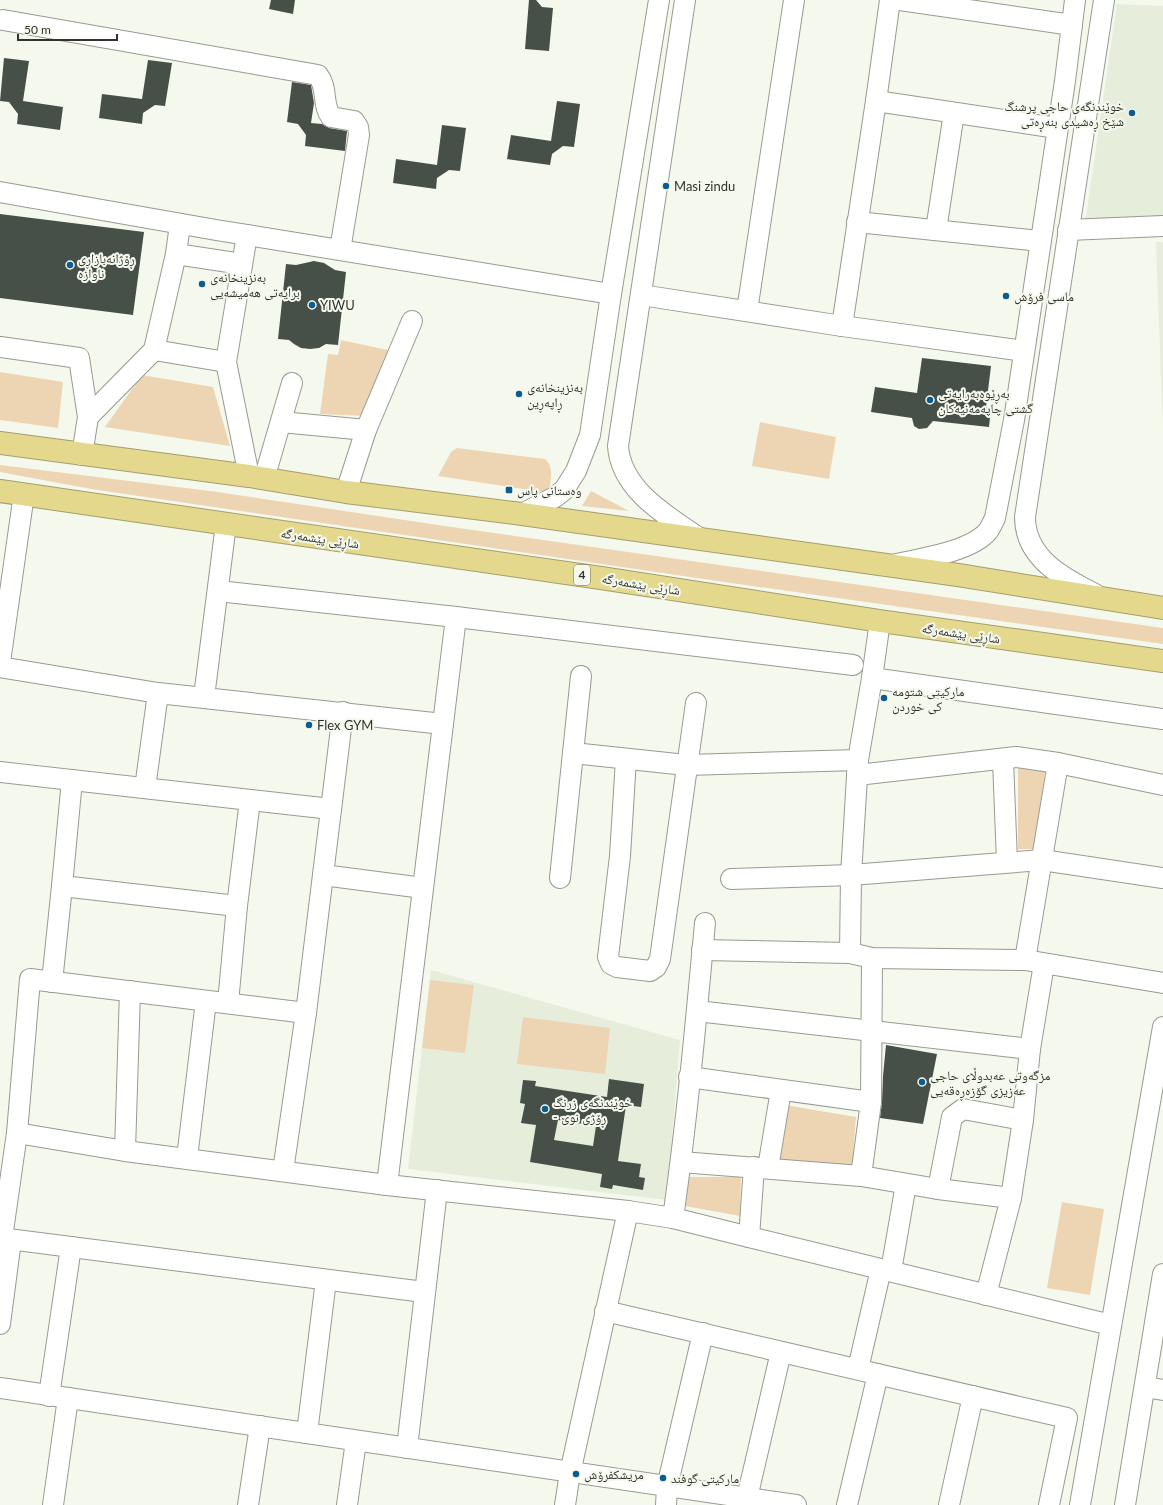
<svg xmlns="http://www.w3.org/2000/svg" width="1163" height="1505" font-family="Lato,'Noto Naskh Arabic',sans-serif">
<style>
.built{fill:#e6eedb}
.green{fill:#edd5b3}
.building{fill:#475048;fill-rule:evenodd}
.lines{fill:none;stroke-linecap:round;stroke-linejoin:round}
.minor-casing{stroke:#969b90;stroke-width:22}
.highway-casing{stroke:#a59e6c;stroke-width:24}
.minor{stroke:#fff;stroke-width:20}
.highway{stroke:#e4d88d;stroke-width:22}
.poi-dot{fill:#0b5d8f;stroke:#f5f9ed;stroke-width:1.5}
.labels{text-anchor:middle;stroke-width:4;stroke-linejoin:round;paint-order:stroke}
.shield{fill:#f5f9ed;stroke:#6c6e67;stroke-width:1}
.shield-label{font-size:12px;font-weight:bold;fill:#31332e}
.poi-label{font-size:13px;fill:#31332e;stroke:#f5f9ed;text-anchor:start}
.street-label{font-size:13px;fill:#31332e;stroke:#f5f9ed}
</style>
<rect width="100%" height="100%" fill="#f5f9ed"/>
<g class="built">
<polygon points="1117,4 1163,6 1163,220 1085,223"/>
<polygon points="1156,242 1163,242 1163,426 1161,380"/>
<polygon points="431,970 680,1040 667,1200 408,1169"/>
</g>
<g class="green">
<polygon points="341,340 392,351 366,416 320,414 328,354 338,355"/>
<polygon points="0,372 63,382 58,428 0,420"/>
<polygon points="142,375 213,387 230,446 105,427"/>
<polygon points="760,422 836,437 829,479 752,466"/>
<path d="M457 448 545 459C555 467 550 482 549 493L438 476 451 452Z"/>
<polygon points="0,465 218,492 438,525 1163,628 1163,644 724,582 91,489 0,472"/>
<polygon points="591,491 629,511 582,506"/>
<polygon points="1018,767 1045,771 1034,849 1018,849"/>
<polygon points="430,980 474,985 465,1053 422,1048"/>
<polygon points="523,1017 610,1028 605,1074 517,1064"/>
<polygon points="785,1105 856,1117 852,1166 777,1161"/>
<polygon points="689,1177 741,1177 740,1216 685,1206"/>
<polygon points="1062,1202 1104,1209 1090,1295 1047,1288"/>
</g>
<g class="building">
<polygon points="271,0 295,0 293,14 269,9"/>
<polygon points="529,0 536,0 542,7 553,8 549,51 525,49"/>
<polygon points="4,58 29,61 23,101 63,107 60,130 17,124 18,114 9,102 0,101"/>
<polygon points="148,60 172,63 165,106 155,105 143,113 142,124 99,118 102,94 142,99"/>
<polygon points="292,82 311,85 314,103 311,123 322,124 329,128 347,131 345,151 305,146 306,135 298,124 287,122"/>
<polygon points="557,101 580,104 574,147 563,146 552,154 550,165 507,159 511,135 551,141"/>
<polygon points="442,125 466,128 460,171 449,170 437,178 436,189 393,183 396,159 437,165"/>
<polygon points="0,214 144,232 133,315 0,298"/>
<polygon points="314,261 324,263 335,270 346,272 338,345 326,344 319,348 310,349 301,348 294,344 289,340 278,339 286,264 296,265"/>
<polygon points="922,358 991,366 986,407 991,408 989,427 933,421 927,428 919,429 914,426 912,418 871,412 875,387 917,393"/>
<polygon points="886,1045 937,1054 923,1124 880,1118 882,1102 883,1076"/>
<path d="M609 1079 644 1084 641 1107 626 1105 618 1161 641 1164 639 1177 645 1178 643 1190 613 1185 612 1189 600 1187 602 1174 530 1162 536 1125 521 1123 525 1104 520 1103 523 1080 536 1081 535 1086 607 1097ZM558 1120 596 1126 593 1146 554 1140Z"/>
</g>
<g class="lines">
<defs>
<g id="minor">
<path d="M685 0 618 446C621 491 669 517 702 540"/>
<polyline points="900,0 1072,25"/>
<path d="M3 20 318 75C328 88 322 105 331 117L354 121 358 127 359 135 340 250"/>
<polyline points="876,101 1057,128"/>
<polyline points="0,192 216,230 611,294"/>
<polyline points="857,222 1040,241"/>
<polyline points="936,230 954,113"/>
<polyline points="1068,230 1163,226"/>
<polyline points="247,235 226,362 249,476"/>
<polyline points="176,254 242,264"/>
<polyline points="641,295 842,326 1024,351"/>
<polyline points="747,311 794,0"/>
<polyline points="842,326 876,101 890,0"/>
<polyline points="0,347 79,358 88,417 82,455"/>
<polyline points="154,350 226,362"/>
<polyline points="88,417 154,350 176,254 180,224"/>
<polyline points="281,422 366,430"/>
<polyline points="264,479 292,383"/>
<polyline points="346,492 366,430 412,321"/>
<polyline points="522,514 555,497 564,490 576,471 590,435 611,294 659,0"/>
<path d="M892 565C918 559 971 552 988 531 991 527 993 522 995 518L1014 420 1065 81 1075 0"/>
<polyline points="218,591 456,617 853,665"/>
<path d="M1095 594C1063 578 1025 558 1025 517L1104 0"/>
<polyline points="880,621 872,678 1163,719"/>
<polyline points="0,662 24,494"/>
<polyline points="0,667 158,693"/>
<polyline points="204,697 226,524"/>
<polyline points="573,753 686,765 858,760"/>
<polyline points="626,759 620,856 608,957 611,964 617,967 650,971 656,967 660,959 696,703"/>
<polyline points="1003,760 1007,862"/>
<polyline points="0,772 331,809"/>
<polyline points="857,775 1016,757 1058,763 1163,785"/>
<polyline points="145,788 158,693 443,724"/>
<polyline points="323,875 423,888"/>
<polyline points="560,878 581,676"/>
<polyline points="731,879 851,875 1042,860 1163,878"/>
<polyline points="62,886 237,906"/>
<polyline points="702,950 850,953 872,958 1025,960 1163,983"/>
<polyline points="850,953 851,875 858,760 872,678"/>
<polyline points="1025,960 1058,763"/>
<polyline points="52,982 62,886 72,780"/>
<polyline points="228,1003 237,906 250,800"/>
<polyline points="697,1011 1030,1049"/>
<polyline points="689,1077 871,1102"/>
<polyline points="17,1133 125,1151 387,1185 628,1211 673,1218 749,1237 1111,1325"/>
<polyline points="125,1151 130,991"/>
<polyline points="187,1158 206,1001"/>
<polyline points="681,1162 861,1176 938,1189 1011,1198"/>
<polyline points="768,1168 781,1090"/>
<polyline points="283,1171 306,1013 343,712"/>
<polyline points="861,1176 871,1102 872,958"/>
<polyline points="387,1185 456,617"/>
<polyline points="938,1189 952,1117 963,1109 1023,1120"/>
<path d="M673 1218C687 1120 696 1021 705 923"/>
<polyline points="749,1237 754,1167"/>
<polyline points="0,1238 424,1292"/>
<polyline points="2,1238 17,1133 30,979 306,1013"/>
<polyline points="891,1271 906,1184"/>
<polyline points="986,1295 1011,1198 1023,1120 1030,1049 1044,964"/>
<polyline points="605,1311 1067,1418 1049,1505"/>
<polyline points="0,1324 11,1240"/>
<polyline points="858,1369 881,1269"/>
<polyline points="1145,1387 1163,1390"/>
<polyline points="0,1388 796,1505"/>
<polyline points="49,1396 71,1247"/>
<polyline points="307,1433 326,1280"/>
<polyline points="407,1448 437,1190"/>
<polyline points="747,1498 781,1352"/>
<polyline points="53,1505 68,1398"/>
<polyline points="248,1505 260,1426"/>
<polyline points="347,1505 356,1441"/>
<polyline points="565,1505 570,1473 628,1211"/>
<polyline points="666,1505 667,1487 703,1333"/>
<polyline points="847,1505 878,1374"/>
<polyline points="949,1505 973,1396"/>
<polyline points="1080,1505 1163,1027"/>
<polyline points="1125,1505 1163,1274"/>
</g>
<g id="highway">
<polyline points="0,443 249,476 346,492 522,514 958,575 1163,608"/>
<polyline points="0,491 601,578 880,621 1163,661"/>
</g>
</defs>
<use href="#minor" class="minor-casing"/>
<use href="#highway" class="highway-casing"/>
<use href="#minor" class="minor"/>
<use href="#highway" class="highway"/>
</g>
<g class="poi-dot">
<circle cx="1132" cy="113" r="4"/>
<circle cx="666" cy="186" r="4"/>
<circle cx="70" cy="265" r="4"/>
<circle cx="202" cy="284" r="4"/>
<circle cx="1006" cy="296" r="4"/>
<circle cx="312" cy="305" r="4"/>
<circle cx="519" cy="394" r="4"/>
<circle cx="930" cy="400" r="4"/>
<rect x="505" y="486" width="8" height="8" rx="2"/>
<circle cx="884" cy="698" r="4"/>
<circle cx="309" cy="725" r="4"/>
<circle cx="922" cy="1082" r="4"/>
<circle cx="545" cy="1109" r="4"/>
<circle cx="576" cy="1474" r="4"/>
<circle cx="663" cy="1478" r="4"/>
</g>
<g class="labels">
<rect class="shield" x="574" y="565" width="16" height="20" rx="3"/>
<g class="shield-label">
<text x="582" y="579">4</text>
</g>
<g class="poi-label">
<text x="1124" y="111" text-anchor="end">خوێندنگەی حاجی پرشنگ<tspan x="1124" dy="15">شێخ ڕەشیدی بنەڕەتی</tspan></text>
<text x="674" y="191">Masi zindu</text>
<text x="78" y="263">ڕۆژانەبازاڕی<tspan x="78" dy="15">ناوازە</tspan></text>
<text x="210" y="282">بەنزینخانەی<tspan x="210" dy="15">برایەتی هەمیشەیی</tspan></text>
<text x="1014" y="301">ماسی فرۆش</text>
<text x="320" y="310">YIWU</text>
<text x="527" y="392">بەنزینخانەی<tspan x="527" dy="15">ڕاپەڕین</tspan></text>
<text x="938" y="398">بەڕێوەبەرایەتی<tspan x="938" dy="15">گشتی چاپەمەنیەکان</tspan></text>
<text x="517" y="495">وەستانی پاس</text>
<text x="892" y="696">مارکیتی شتومه<tspan x="892" dy="15">کی خوردن</tspan></text>
<text x="317" y="730">Flex GYM</text>
<text x="930" y="1080">مزگەوتی عەبدوڵای حاجی<tspan x="930" dy="15">عەزیزی گۆزەڕەقەیی</tspan></text>
<text x="553" y="1107">خوێندنگەی زرنگ<tspan x="553" dy="15">- ڕۆژی نوێ</tspan></text>
<text x="584" y="1479">مریشکفرۆش</text>
<text x="671" y="1483">مارکیتی گوفند</text>
</g>
<g class="street-label">
<text transform="translate(320 538) rotate(8)" y="5">شاڕێی پێشمەرگە</text>
<text transform="translate(641 584) rotate(9)" y="5">شاڕێی پێشمەرگە</text>
<text transform="translate(961 633) rotate(8)" y="5">شاڕێی پێشمەرگە</text>
</g>
</g>
<path d="M18 34v6h99v-6" fill="none" stroke="#31332e" stroke-width="2"/>
<text x="24" y="34" font-size="12" fill="#31332e" stroke="#f5f9ed" stroke-width="3" paint-order="stroke">50 m</text>
</svg>
